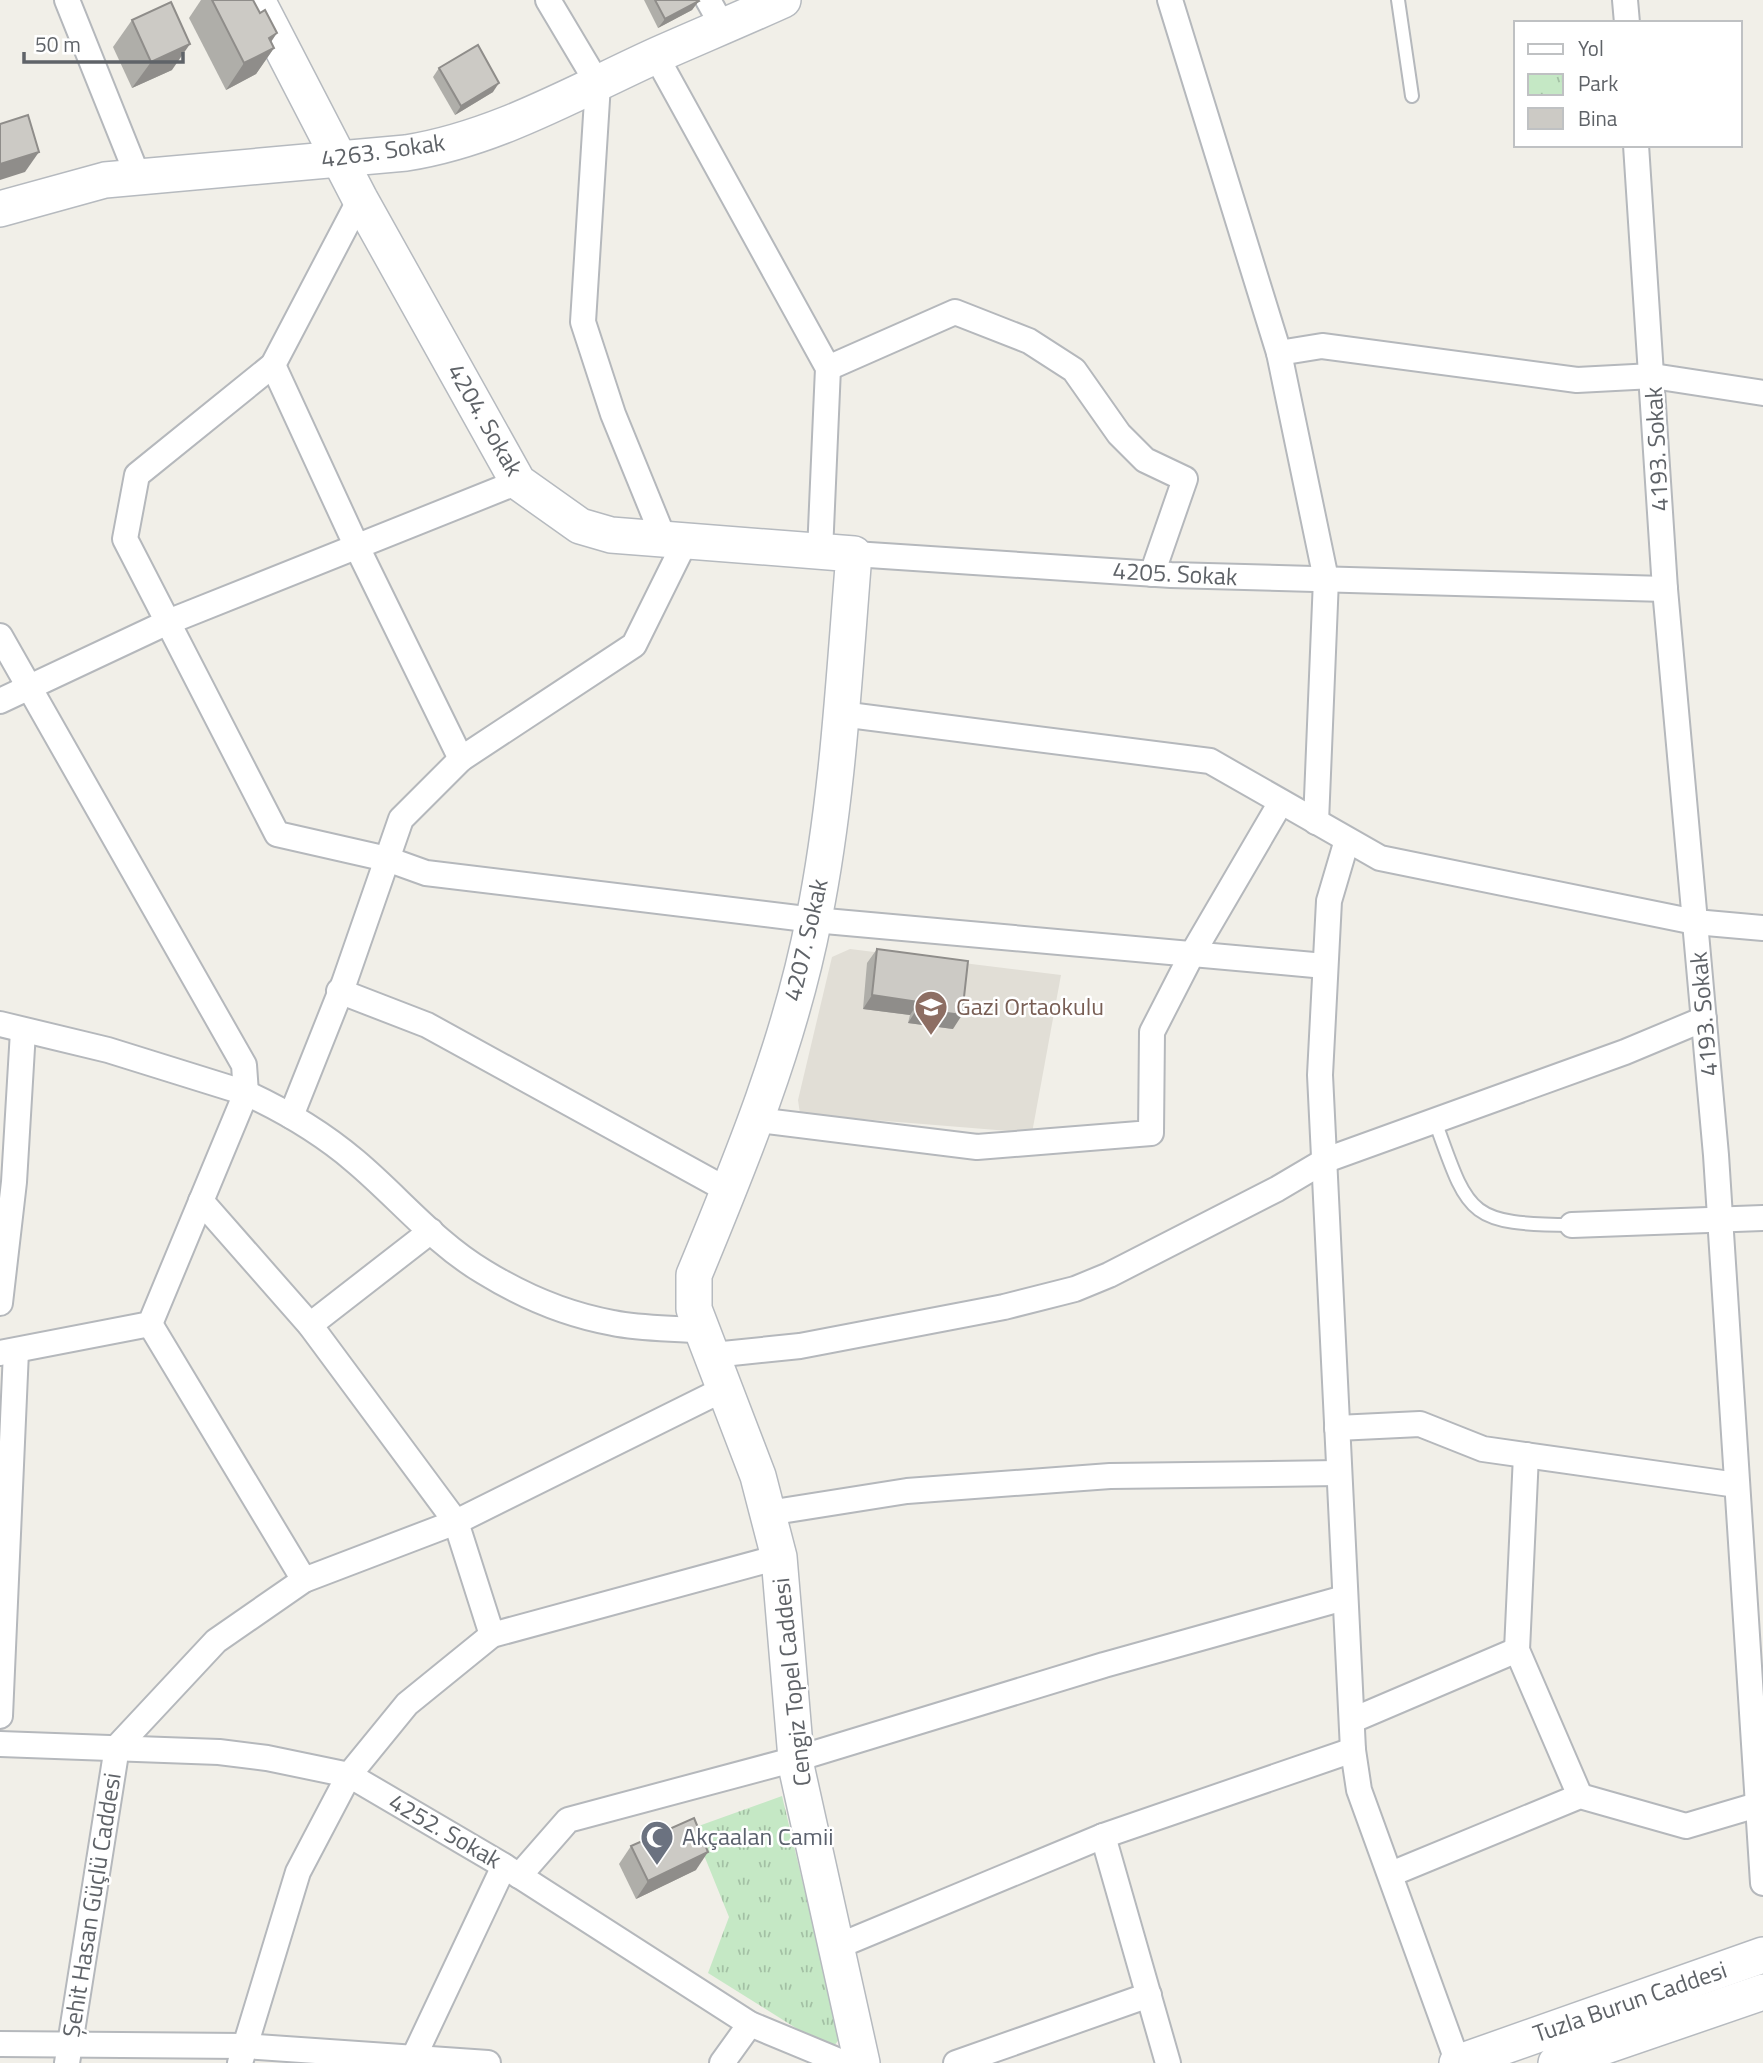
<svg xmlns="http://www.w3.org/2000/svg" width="1763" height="2063" font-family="'Titillium Web',sans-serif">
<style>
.education{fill:#e1ded6}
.park{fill:url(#park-tufts)}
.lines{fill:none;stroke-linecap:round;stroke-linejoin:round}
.lane-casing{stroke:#b5b8bc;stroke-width:16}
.street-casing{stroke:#b5b8bc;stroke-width:28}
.secondary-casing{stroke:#b6babf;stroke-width:38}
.lane{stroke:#fff;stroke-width:12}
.street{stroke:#fff;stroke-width:24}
.secondary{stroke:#fff;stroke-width:35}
.wall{fill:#afaea9}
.shaded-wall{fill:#8f8d8a}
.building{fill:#cccac5;stroke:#8f8d8a;stroke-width:2}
.labels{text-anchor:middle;stroke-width:5;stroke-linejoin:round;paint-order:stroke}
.street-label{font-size:24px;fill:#5f6368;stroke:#fff}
.education-label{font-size:24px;fill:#785e54;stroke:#fff;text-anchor:start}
.worship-label{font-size:24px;fill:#5b616d;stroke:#fff;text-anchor:start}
</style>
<defs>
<pattern id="park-tufts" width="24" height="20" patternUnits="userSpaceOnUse" patternTransform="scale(1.75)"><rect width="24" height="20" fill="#c5e8c5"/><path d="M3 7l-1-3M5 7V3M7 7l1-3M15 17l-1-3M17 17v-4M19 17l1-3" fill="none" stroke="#a3c0a4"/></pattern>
</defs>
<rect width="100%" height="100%" fill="#f1efe8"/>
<polygon class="education" points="850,949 1061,975 1032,1133 800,1114 798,1100 832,957"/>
<polygon class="park" points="782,1796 840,2038 831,2050 708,1973 729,1917 693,1828"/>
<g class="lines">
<defs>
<g id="lane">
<polyline points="1398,0 1412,96"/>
<path d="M1435 1121C1469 1216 1468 1224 1572 1225"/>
</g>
<g id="street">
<polyline points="67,0 138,177"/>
<polyline points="548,0 598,84 583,322 613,414 664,539"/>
<polyline points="708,0 723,27"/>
<polyline points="1170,0 1279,353 1326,579 1316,822"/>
<polyline points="1625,0 1627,23"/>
<polyline points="656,56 828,368 820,552"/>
<polyline points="1636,145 1665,589 1716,1155 1763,1883"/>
<polyline points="360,199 273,365 137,475 125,539 277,834 387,859 426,873 814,920 1325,966"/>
<polyline points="1279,353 1322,346 1577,380 1653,376 1763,393"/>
<polyline points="273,365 356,545 461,759"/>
<polyline points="828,368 955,312 1029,341 1074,370 1119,434 1145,460 1185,479 1152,574"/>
<polyline points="854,554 1171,575 1665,589"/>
<polyline points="0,636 244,1065 246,1093 150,1324 0,1353"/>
<polyline points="0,701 168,622 518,482"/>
<polyline points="841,714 1210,761 1380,858 1695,922 1763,928"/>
<polyline points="1347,840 1329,901 1320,1075 1353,1750 1359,1790 1458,2063"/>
<polyline points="339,991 427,1025 729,1191"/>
<path d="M0 1024 108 1050 246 1093C285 1111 322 1133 355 1161 398 1197 435 1243 484 1272 523 1296 568 1315 613 1323 642 1329 674 1328 703 1331"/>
<polyline points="291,1116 344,983 401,819 461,759 634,645 686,540"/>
<polyline points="758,1120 977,1147 1151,1133 1152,1032 1191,956 1281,802"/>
<polyline points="201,1201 310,1325 456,1522 492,1635"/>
<polyline points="1572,1225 1763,1218"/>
<polyline points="0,1303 14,1182 23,1031"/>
<polyline points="150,1324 304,1580"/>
<polyline points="310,1325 431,1231"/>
<polyline points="713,1355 800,1346 1004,1307 1075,1289 1109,1275 1277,1189 1326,1160 1625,1052 1704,1019"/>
<polyline points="1337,1428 1420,1424 1483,1449 1737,1485"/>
<polyline points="1526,1455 1517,1650 1580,1796"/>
<polyline points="768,1513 907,1491 1110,1476 1339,1473"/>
<polyline points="0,1716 16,1351"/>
<polyline points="1353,1720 1517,1650"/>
<polyline points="0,1744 219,1752 267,1758 349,1775 504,1866 750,2024 844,2063"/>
<polyline points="1103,1836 1168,2063"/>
<polyline points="1391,1874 1580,1796 1686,1826 1757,1805"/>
<polyline points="519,1876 568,1820 796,1759 1104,1665 1344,1598"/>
<polyline points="836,1947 1103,1836 1353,1750"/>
<polyline points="0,2044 244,2046 488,2063"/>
<polyline points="67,2063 117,1747 216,1641 304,1580 456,1522 726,1388"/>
<polyline points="240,2063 298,1872 349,1775 407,1704 492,1635 779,1557"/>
<polyline points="411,2063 504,1866"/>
<polyline points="722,2063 750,2024"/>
<polyline points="956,2063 1149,1995"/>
</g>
<g id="secondary">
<path d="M257 0 360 199 518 482 580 526 611 535 854 554C844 676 838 799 814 918 790 1042 742 1159 694 1275V1309L758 1476 779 1557 797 1770 862 2063"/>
<path d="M0 209 105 180 406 153C495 139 574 93 655 56 698 37 741 19 783 0"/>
<polyline points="1457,2063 1763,1955"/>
<polyline points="1556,2063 1763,1992"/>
</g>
</defs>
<use href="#lane" class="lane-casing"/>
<use href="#street" class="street-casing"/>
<use href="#secondary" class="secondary-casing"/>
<use href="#lane" class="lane"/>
<use href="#street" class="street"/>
<use href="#secondary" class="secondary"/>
</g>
<g class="wall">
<polygon points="201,0 253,0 274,48 256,74 226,90 189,18"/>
<polygon points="644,0 698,0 692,10 658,28"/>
<polygon points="132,20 172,70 132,88 113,47"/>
<polygon points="439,68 493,92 455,115 433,77"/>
<polygon points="877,949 953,1029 908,1023 910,1015 863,1009 867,963"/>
<polygon points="631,1846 696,1870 636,1899 619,1864"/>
</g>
<g class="shaded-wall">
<polygon points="699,1 692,10 658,28 665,19"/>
<polygon points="277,33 263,54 274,48 256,74 226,90 244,63 269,38"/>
<polygon points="190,44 172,70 132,88 151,62"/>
<polygon points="499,83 493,92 455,115 461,106"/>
<polygon points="39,152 25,172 0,180 0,164"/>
<polygon points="872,995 919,1002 910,1015 863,1009"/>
<polygon points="917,1009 962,1015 953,1029 908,1023"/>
<polygon points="708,1852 696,1870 636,1899 648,1881"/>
</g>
<g class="building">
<polygon points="212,0 253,0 260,13 265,10 277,33 269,38 274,48 244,63"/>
<polygon points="655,0 698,0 699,1 665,19"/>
<polygon points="171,2 190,44 151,62 132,20"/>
<polygon points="478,45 499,83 461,106 439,68"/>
<polygon points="28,115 39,152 0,164 0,124"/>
<polygon points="877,949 968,961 962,1015 917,1009 919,1002 872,995"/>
<polygon points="694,1818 708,1852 648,1881 631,1846"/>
</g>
<defs>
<symbol id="school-pin" viewBox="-11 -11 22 30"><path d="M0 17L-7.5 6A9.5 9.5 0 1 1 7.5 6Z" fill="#8d6e63" stroke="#fff"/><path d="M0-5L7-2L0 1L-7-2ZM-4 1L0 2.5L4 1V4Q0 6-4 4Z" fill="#fff"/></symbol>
<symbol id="mosque-pin" viewBox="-11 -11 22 30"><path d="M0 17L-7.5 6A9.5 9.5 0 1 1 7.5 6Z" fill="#6b7280" stroke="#fff"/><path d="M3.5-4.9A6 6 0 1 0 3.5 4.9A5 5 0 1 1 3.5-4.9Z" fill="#fff"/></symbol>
</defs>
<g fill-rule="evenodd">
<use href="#school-pin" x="912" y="988" width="38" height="52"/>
<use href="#mosque-pin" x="638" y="1818" width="38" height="52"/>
</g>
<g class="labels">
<g class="street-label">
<text transform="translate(383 151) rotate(-8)" y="8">4263. Sokak</text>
<text transform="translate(485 420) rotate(60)" y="8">4204. Sokak</text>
<text transform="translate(1657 449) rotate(-93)" y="8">4193. Sokak</text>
<text transform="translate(1175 574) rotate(3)" y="8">4205. Sokak</text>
<text transform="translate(806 940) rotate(-77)" y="8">4207. Sokak</text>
<text transform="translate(1704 1014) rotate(-95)" y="8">4193. Sokak</text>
<text transform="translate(792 1682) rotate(-96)" y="8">Cengiz Topel Caddesi</text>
<text transform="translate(445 1831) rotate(30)" y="8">4252. Sokak</text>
<text transform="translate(92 1905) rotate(-81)" y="8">Şehit Hasan Güçlü Caddesi</text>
<text transform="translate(1630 2002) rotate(-19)" y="8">Tuzla Burun Caddesi</text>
</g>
<g class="education-label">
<text x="956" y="1015">Gazi Ortaokulu</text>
</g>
<g class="worship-label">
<text x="682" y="1845">Akçaalan Camii</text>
</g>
</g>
<rect x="1514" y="21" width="228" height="126" fill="#ffffff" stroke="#bfc1c3" stroke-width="2"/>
<rect x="1528" y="44" width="35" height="10" fill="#ffffff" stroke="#bfc1c3" stroke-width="2"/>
<text x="1578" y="56" font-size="21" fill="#5f6368">Yol</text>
<rect x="1528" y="74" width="35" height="21" fill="url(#park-tufts)" stroke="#bfc1c3" stroke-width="2"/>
<text x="1578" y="91" font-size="21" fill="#5f6368">Park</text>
<rect x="1528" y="108" width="35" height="21" fill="#cccac5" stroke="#bfc1c3" stroke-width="2"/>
<text x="1578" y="126" font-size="21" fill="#5f6368">Bina</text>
<path d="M24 52v10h159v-10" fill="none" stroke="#5f6368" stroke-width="3.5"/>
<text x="35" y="52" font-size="21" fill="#5f6368" stroke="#ffffff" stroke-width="5" paint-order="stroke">50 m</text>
</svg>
